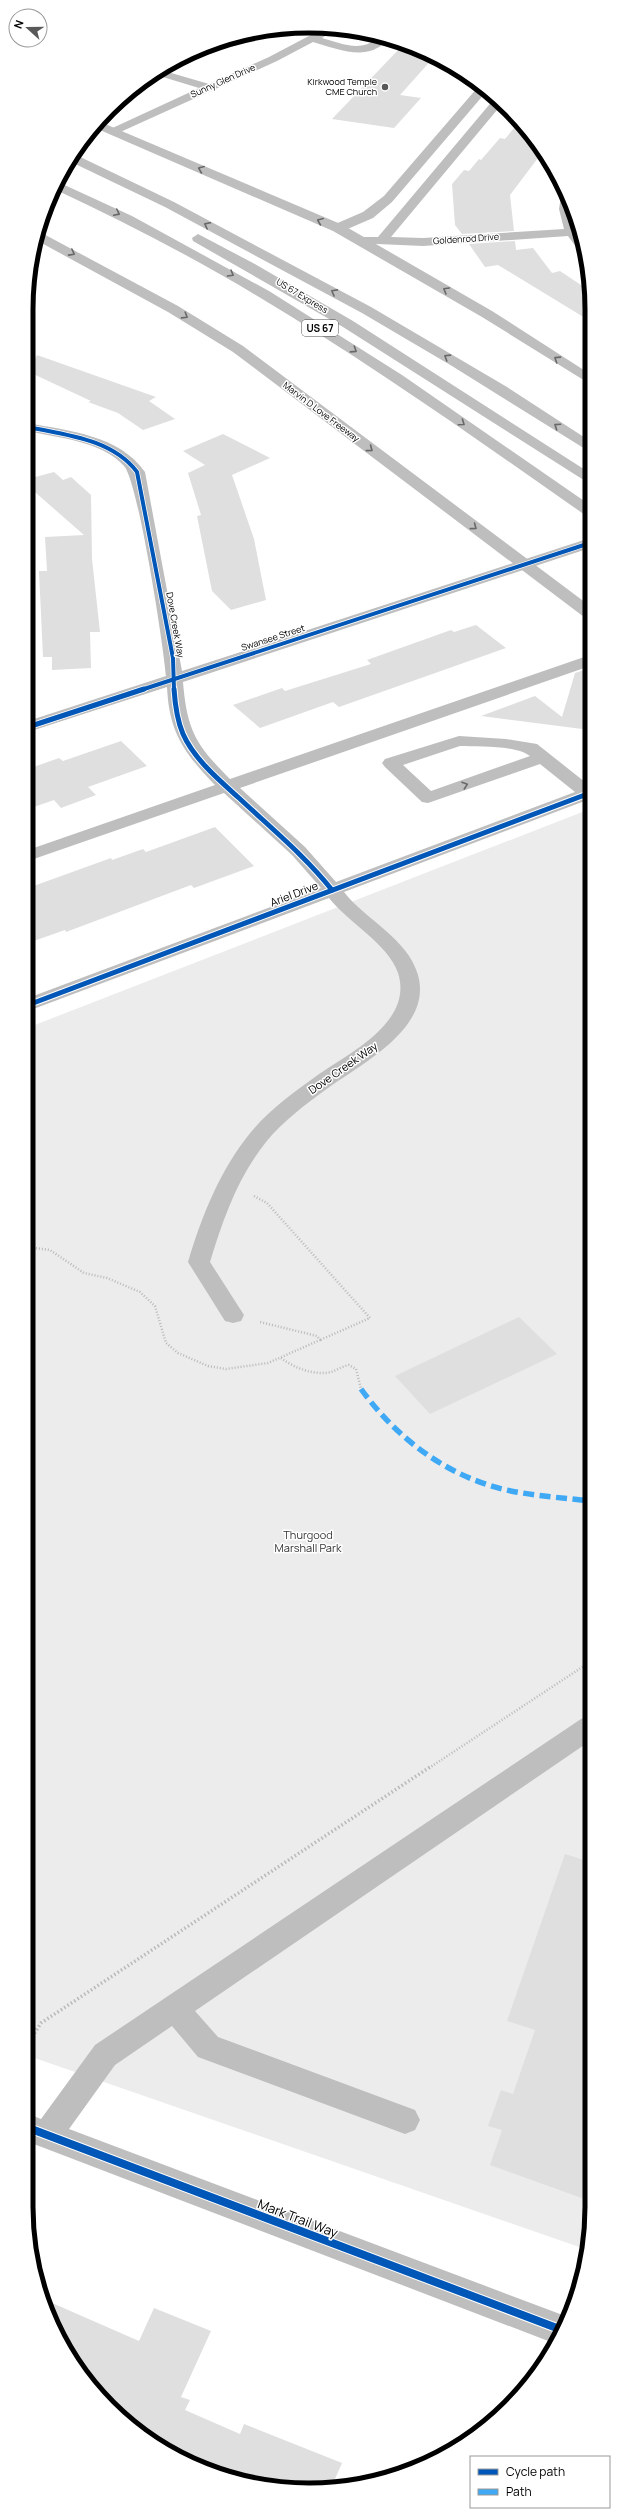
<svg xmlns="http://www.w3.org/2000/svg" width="618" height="2516" font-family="Manrope,sans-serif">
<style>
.green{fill:#ececec}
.building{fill:#dfdfdf}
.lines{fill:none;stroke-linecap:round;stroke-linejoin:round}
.path-far1{stroke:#b9b9b9;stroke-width:2.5;stroke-dasharray:1 2;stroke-linecap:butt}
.path{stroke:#b9b9b9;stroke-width:3.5;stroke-dasharray:1.5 2.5;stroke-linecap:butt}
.minor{fill:#bebebe;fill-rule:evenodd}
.major{fill:#bebebe;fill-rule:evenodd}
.highway{fill:#bebebe;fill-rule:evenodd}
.quiet{stroke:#3fa9f5;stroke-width:5.5;stroke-dasharray:11 5.5;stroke-linecap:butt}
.cycleway-far2-casing{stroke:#fff;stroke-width:5.5}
.cycleway-far1-casing{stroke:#fff;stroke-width:7}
.cycleway-casing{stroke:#fff;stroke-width:10}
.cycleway-far2{stroke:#0057b8;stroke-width:4}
.cycleway-far1{stroke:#0057b8;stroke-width:5}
.cycleway{stroke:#0057b8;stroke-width:8}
.oneway{stroke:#686868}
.poi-dot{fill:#595959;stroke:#fff;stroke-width:1.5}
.labels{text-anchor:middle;stroke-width:3;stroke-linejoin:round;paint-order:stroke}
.far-street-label{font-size:9px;fill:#000;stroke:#fff}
.far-poi-label{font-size:9px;fill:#000;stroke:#fff;text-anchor:end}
.shield{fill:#fff;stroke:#4c4c4c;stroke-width:1}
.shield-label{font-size:10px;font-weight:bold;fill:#000}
.street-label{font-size:11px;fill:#000;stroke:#fff}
.park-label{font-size:11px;fill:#333;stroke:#fff}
.near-street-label{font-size:13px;fill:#000;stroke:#fff}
.rim{fill:none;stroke:#000;stroke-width:5}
</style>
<rect width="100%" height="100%" fill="#fff"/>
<polygon class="green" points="590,809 590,2244 588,2250 26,2055 27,1028"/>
<g class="building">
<polygon points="402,46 435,56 400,95 421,98 394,128 332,119"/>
<polygon points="519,122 541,154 510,195 514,231 462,234 455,225 452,184 464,170 469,171 479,159 481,160 500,138 505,139"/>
<polygon points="515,241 516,250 533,248 552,273 560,271 590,291 590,321 498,265 485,267 469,244"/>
<polygon points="37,355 156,397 149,401 175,419 143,430 118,413 88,402 91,401 29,372"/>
<polygon points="223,434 270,458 232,475 254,539 266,600 231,610 212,591 197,516 201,515 188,473 205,465 183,451"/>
<polygon points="54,472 63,480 71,477 91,495 92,559 100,632 90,632 91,668 52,670 52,657 43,657 39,571 47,571 45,537 84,535 28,486 28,479"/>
<polygon points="476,625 506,648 339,707 333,702 260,728 233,705 282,688 285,691 371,664 367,660 451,630 454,632"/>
<polygon points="590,668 590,730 481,716 535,696 562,717 575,673"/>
<polygon points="121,741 147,766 88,787 96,795 61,808 54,800 28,809 28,769 59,758 63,761"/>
<polygon points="215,827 254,866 194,888 191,885 66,932 65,930 28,943 28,888 111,858 112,860 143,849 146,852"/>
<polygon points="519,1317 557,1354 430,1414 395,1376"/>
<polygon points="565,1854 590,1862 590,2201 490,2165 502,2130 488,2126 501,2090 513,2094 535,2030 507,2021"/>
<polygon points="43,2299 139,2341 154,2308 211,2331 181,2397 190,2400 185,2410 240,2434 244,2424 342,2463 331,2488 290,2489 236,2480 184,2461 137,2432 96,2394 47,2315"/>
</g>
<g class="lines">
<g class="path-far1">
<polyline points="254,1196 267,1203 370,1318 320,1340"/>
<polyline points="27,1247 50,1250 84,1273 107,1278 140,1292 155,1306 166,1343 178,1353 208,1366 226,1369 268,1363 320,1340 317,1336 260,1322"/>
<path d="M281 1358C294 1368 315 1376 331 1372 337 1370 343 1366 349 1365L356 1369 361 1389"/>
<polyline points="585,1665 590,1669"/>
<polyline points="429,1768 590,1662"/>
</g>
<polyline class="path" points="26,2047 41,2023 430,1767"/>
<g class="minor">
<path d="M324 28H337L322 38C340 43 361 53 377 38L386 41C367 62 338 49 313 42L277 61 116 134 112 135 106 131 199 88 153 74 161 70 209 84 269 57Z"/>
<polygon points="478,87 486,92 392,202 373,218 343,231 333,231 332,228 333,225 363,212 384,196"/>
<polygon points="494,99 502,104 391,237 423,238 564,229 559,209 561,196 566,193 582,248 576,247 568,236 423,246 355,243 354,240 355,237 378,237"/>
<path d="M28 423C69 431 119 435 145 472L182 671 590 538V548L183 682C187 731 196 745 230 779L590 655V666L240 788 305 847 336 882 575 792 540 764 428 803 422 802 385 767 382 763 385 759 459 736 506 739 537 744 590 786V799L344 892C366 920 408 939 418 975 433 1028 361 1064 328 1088 306 1104 283 1121 266 1142 238 1177 223 1219 210 1262L244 1315 241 1321 233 1323 225 1321 188 1262C202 1215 220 1170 251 1132 269 1110 293 1093 315 1077 347 1054 414 1023 398 973 389 945 348 922 329 898L28 1011V998L321 888 292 855 224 793 28 861V850L215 785C184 753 169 732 167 687L28 732V721L166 676C164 648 138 480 124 466 102 441 58 438 28 431ZM460 746C478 747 517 745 530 756L431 791 403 765Z"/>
<polygon points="590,1716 590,1741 195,2011 218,2037 415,2110 420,2120 415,2130 405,2134 198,2057 172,2026 115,2065 69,2129 568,2317 556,2344 26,2141 26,2113 41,2119 95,2045 581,1719"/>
</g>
<g class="major">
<polygon points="98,121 343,225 492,311 590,374 590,384 482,317 333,231 93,127"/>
<polygon points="38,231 178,306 243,346 590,606 590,619 584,617 233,352 168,312 36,240"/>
</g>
<g class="highway">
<polygon points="74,154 174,202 371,307 507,387 590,441 590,452 452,366 362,313 165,207 69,161"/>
<path d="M58 182 132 216 269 291 402 375 590 505V517L585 515C478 440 371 364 259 297 193 257 124 222 54 189Z"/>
<polygon points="198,234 253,263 353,321 590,473 590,484 343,327 193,241 192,238"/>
</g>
<path class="quiet" d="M361 1389C398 1440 449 1478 511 1491 537 1496 564 1498 590 1501"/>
<defs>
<g id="cycleway-far2">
<path d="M28 427C66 435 112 439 137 472L173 658 174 690"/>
<polyline points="141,690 590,543"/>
</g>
<g id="cycleway-far1">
<path d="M174 689C175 704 177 720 183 734 194 759 219 780 239 798 271 828 305 856 332 890"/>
<polyline points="28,727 144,689"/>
<polyline points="28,1005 590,793"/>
</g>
<polyline id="cycleway" points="26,2127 562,2330"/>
</defs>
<use href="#cycleway-far2" class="cycleway-far2-casing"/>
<use href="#cycleway-far1" class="cycleway-far1-casing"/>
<use href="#cycleway" class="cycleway-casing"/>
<use href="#cycleway-far2" class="cycleway-far2"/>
<use href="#cycleway-far1" class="cycleway-far1"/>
<use href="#cycleway" class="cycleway"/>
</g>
<defs><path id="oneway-chevron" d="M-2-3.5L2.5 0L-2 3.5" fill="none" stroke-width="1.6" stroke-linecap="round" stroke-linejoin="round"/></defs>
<g class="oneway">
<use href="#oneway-chevron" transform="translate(201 169) rotate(-157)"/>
<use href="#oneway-chevron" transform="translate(117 213) rotate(26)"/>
<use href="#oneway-chevron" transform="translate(320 221) rotate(-157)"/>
<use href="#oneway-chevron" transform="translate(207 225) rotate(-153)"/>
<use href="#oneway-chevron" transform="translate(72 253) rotate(28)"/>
<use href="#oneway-chevron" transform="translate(231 274) rotate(30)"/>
<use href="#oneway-chevron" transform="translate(446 290) rotate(-150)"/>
<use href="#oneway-chevron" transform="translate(334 292) rotate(-151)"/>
<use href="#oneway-chevron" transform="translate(185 316) rotate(32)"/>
<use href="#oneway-chevron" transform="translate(354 350) rotate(33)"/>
<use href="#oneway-chevron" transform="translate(447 357) rotate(-148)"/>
<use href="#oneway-chevron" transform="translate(557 359) rotate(-147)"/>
<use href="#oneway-chevron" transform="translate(462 423) rotate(35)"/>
<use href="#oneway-chevron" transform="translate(557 426) rotate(-146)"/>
<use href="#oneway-chevron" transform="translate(370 449) rotate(37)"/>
<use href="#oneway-chevron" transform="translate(474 527) rotate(37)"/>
<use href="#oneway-chevron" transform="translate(465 785) rotate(-19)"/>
</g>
<circle class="poi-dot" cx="385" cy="87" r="4"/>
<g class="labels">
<g class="far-street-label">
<text transform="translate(223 81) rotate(-24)" y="3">Sunny Glen Drive</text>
<text transform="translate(466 239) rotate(-4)" y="3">Goldenrod Drive</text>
<text transform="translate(302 296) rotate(31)" y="3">US 67 Express</text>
<text transform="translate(321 412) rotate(37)" y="3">Marvin D Love Freeway</text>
<text transform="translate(175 625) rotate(80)" y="3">Dove Creek Way</text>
<text transform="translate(273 638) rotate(-18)" y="3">Swansee Street</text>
</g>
<g class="far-poi-label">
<text x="377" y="85">Kirkwood Temple<tspan x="377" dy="10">CME Church</tspan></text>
</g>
<rect class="shield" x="302" y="320" width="36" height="16" rx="3"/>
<g class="shield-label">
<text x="320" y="332">US 67</text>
</g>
<g class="street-label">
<text transform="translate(294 894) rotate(-21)" y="4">Ariel Drive</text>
<text transform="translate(343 1068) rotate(-35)" y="4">Dove Creek Way</text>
</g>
<g class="park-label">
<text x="308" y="1539">Thurgood<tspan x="308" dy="13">Marshall Park</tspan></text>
</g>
<g class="near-street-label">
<text transform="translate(298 2218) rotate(21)" y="5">Mark Trail Way</text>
</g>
</g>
<path d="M0 0H618V2516H0ZM309 33H309A276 276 0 0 1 585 309V2207A276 276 0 0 1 309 2483H309A276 276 0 0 1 33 2207V309A276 276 0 0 1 309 33Z" fill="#fff" fill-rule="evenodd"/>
<path class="rim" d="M309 33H309A276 276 0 0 1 585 309V2207A276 276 0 0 1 309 2483H309A276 276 0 0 1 33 2207V309A276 276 0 0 1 309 33Z"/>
<rect x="470" y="2456" width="140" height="52" fill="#ffffff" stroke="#999999"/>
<rect x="478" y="2469" width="20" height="6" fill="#0057b8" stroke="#999999"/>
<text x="506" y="2476" font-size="12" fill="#000000">Cycle path</text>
<rect x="478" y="2489" width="20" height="6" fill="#3fa9f5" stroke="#999999"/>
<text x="506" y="2496" font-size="12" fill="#000000">Path</text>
<g transform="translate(28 28) rotate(291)"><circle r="19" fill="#ffffff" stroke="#999999"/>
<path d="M0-3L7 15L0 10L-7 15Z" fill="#595959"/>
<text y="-6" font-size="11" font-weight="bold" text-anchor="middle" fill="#000000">N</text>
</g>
</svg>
